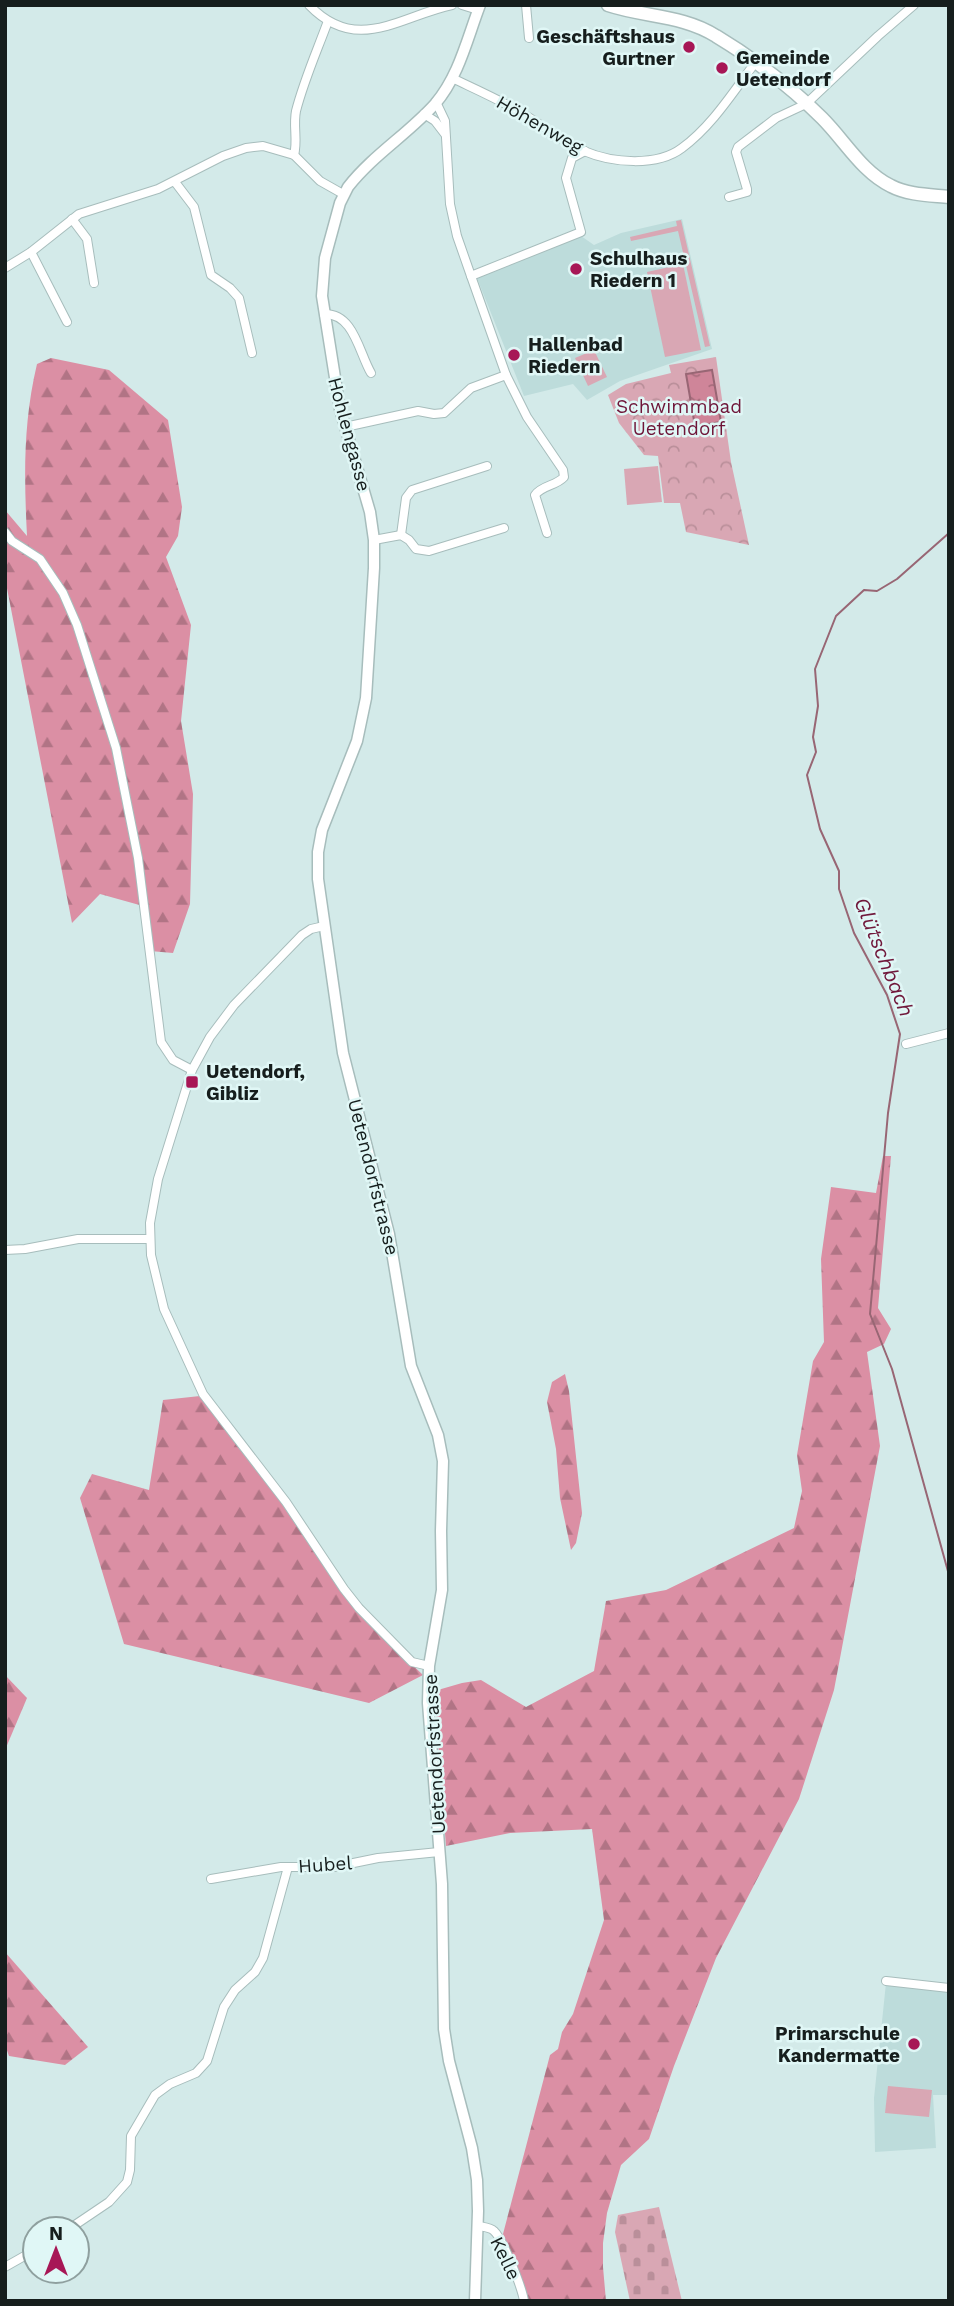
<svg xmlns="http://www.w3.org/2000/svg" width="954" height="2306" font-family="'Work Sans',sans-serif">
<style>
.built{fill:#bddcdb}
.forest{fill:url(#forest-firs)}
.cemetery{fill:url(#cemetery-stones)}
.park{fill:url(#park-crowns)}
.pitch{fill:#d9a7b4}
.water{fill:url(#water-ripples);stroke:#986674;stroke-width:2}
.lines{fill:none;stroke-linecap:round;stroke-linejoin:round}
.stream{stroke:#986674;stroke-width:2}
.minor-casing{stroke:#a7bdbc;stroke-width:10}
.tertiary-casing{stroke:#a7bdbc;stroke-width:13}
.secondary-casing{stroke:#a7bdbc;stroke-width:15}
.minor{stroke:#fff;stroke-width:8}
.tertiary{stroke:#fff;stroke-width:10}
.secondary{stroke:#fff;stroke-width:12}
.poi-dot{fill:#a71756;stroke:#e0f7f6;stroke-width:2.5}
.labels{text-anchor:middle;stroke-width:5;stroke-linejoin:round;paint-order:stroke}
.poi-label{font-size:19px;font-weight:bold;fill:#161e1d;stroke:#e0f7f6;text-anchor:start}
.street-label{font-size:19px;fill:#161e1d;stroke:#e0f7f6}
.park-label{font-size:19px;fill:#6e1538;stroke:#e0f7f6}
.water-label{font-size:21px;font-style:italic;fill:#70183b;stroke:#e0f7f6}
</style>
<defs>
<pattern id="forest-firs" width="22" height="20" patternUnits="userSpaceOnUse" patternTransform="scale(1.75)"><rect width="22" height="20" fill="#db8fa4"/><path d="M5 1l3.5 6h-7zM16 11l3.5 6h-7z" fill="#b17485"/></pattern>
<pattern id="cemetery-stones" width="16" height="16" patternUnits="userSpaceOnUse" patternTransform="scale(1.75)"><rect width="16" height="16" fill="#d9a7b4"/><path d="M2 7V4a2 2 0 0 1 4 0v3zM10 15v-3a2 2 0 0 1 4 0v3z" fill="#ba8f9a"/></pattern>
<pattern id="park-crowns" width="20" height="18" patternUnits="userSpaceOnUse" patternTransform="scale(1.75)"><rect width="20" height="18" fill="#d9a7b4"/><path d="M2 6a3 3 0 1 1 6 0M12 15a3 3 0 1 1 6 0" fill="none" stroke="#ba8f9a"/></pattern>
<pattern id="water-ripples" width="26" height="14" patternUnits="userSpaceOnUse" patternTransform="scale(1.75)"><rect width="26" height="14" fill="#cf8599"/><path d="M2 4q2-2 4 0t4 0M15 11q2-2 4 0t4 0" fill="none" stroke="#a76c7c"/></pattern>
</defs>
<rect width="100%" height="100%" fill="#d3eae9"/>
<g class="built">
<polygon points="682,219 712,349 620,381 587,400 573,384 524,396 477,278 581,236 594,245 621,233"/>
<polygon points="886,1983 949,1992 949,2095 933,2095 936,2148 875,2152 874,2098"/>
</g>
<g class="forest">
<path d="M51 358 109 370 168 420 182 507 178 536 166 557 191 625 181 721 193 794 190 904 173 953 150 951 143 906 100 894 72 923 5 578V510L27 536C24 476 23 423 37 364Z"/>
<polygon points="883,1156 891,1156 878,1308 891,1329 884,1344 867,1352 880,1446 834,1690 799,1799 716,1958 674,2066 649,2139 621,2165 607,2213 603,2243 603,2267 606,2301 527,2301 522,2279 503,2234 550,2055 558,2049 562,2032 573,2014 604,1920 592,1829 510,1833 446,1846 436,1715 431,1692 462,1683 481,1680 526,1707 594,1671 606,1601 666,1590 794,1528 802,1491 797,1455 813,1361 824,1342 821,1259 831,1187 876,1193"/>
<polygon points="565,1374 569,1391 582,1513 576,1543 571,1550 560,1498 556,1449 547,1402 552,1382"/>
<polygon points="200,1396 269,1484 356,1611 423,1675 369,1703 124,1644 80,1498 92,1474 149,1490 163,1400"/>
<polygon points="5,1675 27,1698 5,1750"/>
<polygon points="5,1952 88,2047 65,2065 9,2056 5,2045"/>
</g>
<polygon class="cemetery" points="659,2207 682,2301 630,2301 615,2232 618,2215"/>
<polygon class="park" points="716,357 731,462 749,545 686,532 680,503 664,503 658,456 644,455 619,423 608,395 626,384 671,373 669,365"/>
<g class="pitch">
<polygon points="681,220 710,346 705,347 678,231 631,241 630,237 677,226 676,221"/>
<polygon points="683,264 701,350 665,357 647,272"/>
<polygon points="594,350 607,377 588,386 575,358"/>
<polygon points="658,466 662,502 627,505 624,469"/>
<polygon points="888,2086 932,2090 929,2117 885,2113"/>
</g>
<polygon class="water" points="712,370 721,422 695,426 686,374"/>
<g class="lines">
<polyline class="stream" points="949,533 897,579 877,591 864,590 836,616 815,669 818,706 813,737 816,752 807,775 820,829 839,871 839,889 854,933 887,995 900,1034 888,1113 870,1314 892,1369 949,1575"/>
<defs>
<g id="minor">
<path d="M309 5C357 55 400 16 452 5"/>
<polyline points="462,5 478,10"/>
<polyline points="526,5 529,38"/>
<path d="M452 78C475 89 498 99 520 112 541 124 561 141 584 151 612 163 657 167 682 148 712 126 733 92 755 63"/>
<path d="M436 102 445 121 450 204 457 236 471 276 506 375 527 417 563 470 564 477C556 486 542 485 535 495L547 533"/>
<polyline points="424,114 435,121 445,134"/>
<path d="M294 155C298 141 293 126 296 111 304 80 317 51 328 21"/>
<polyline points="175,182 194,207 211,275 230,288 239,298 252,353"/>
<polyline points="729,197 747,192 747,189 736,152 738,147 776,118 806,104 878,36 914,5"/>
<polyline points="72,219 87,239 94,283"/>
<polyline points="31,252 67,322"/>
<polyline points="5,268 31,252 79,214 158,189 223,156 246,148 263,146 294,155 320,181 343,194"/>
<polyline points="471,276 581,232 566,178 572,158 585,151"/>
<path d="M324 314C354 313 359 353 371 373"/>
<polyline points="345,427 418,411 434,414 444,413 471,388 506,375"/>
<polyline points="5,532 12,541 40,559 63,593 77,625 116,748 138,858 161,1042 173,1060 192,1070"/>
<polyline points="401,535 406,498 412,490 487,466"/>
<polyline points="374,540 401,535 409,540 416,549 429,551 504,528"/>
<polyline points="324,926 311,929 302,935 234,1005 210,1037 192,1070 158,1179 150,1223 151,1255 164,1309 203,1394 286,1502 344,1589 359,1608 412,1662 429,1666"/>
<polyline points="906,1044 949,1033"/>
<polyline points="5,1250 25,1249 78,1239 149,1239"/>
<polyline points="211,1879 281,1867 334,1867 378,1858 439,1852"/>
<polyline points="886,1981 949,1988"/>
<path d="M478 2226C483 2227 490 2227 494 2231 503 2239 522 2288 524 2301"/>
<polyline points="69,2229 109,2202 127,2182 130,2170 131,2136 155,2095 170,2084 196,2073 207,2061 224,2007 235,1990 255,1972 263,1958 288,1867"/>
<polyline points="5,2267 35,2250"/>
</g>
<path id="tertiary" d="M475 2301 478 2211 477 2180 472 2148 449 2061 444 2029 442 1884 428 1703 429 1666 442 1590 441 1531 443 1461 438 1435 411 1366 389 1234 343 1053 318 879V852L322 830 357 741 366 698 374 568V540L370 512 340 409 322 296 325 258 340 203 348 187C373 155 408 134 435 104 459 76 467 39 480 5"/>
<path id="secondary" d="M608 5C644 17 683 15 716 36 754 59 791 87 822 118 845 141 862 172 891 186 908 195 930 195 949 197"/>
</defs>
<use href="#minor" class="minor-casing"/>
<use href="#tertiary" class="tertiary-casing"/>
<use href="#secondary" class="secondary-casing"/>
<use href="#minor" class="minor"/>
<use href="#tertiary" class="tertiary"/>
<use href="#secondary" class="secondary"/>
</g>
<g class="poi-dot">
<circle cx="689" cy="47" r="7"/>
<circle cx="722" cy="68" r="7"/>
<circle cx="576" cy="269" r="7"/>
<circle cx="514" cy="355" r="7"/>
<rect x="185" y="1075" width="14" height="14" rx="3.5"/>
<circle cx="914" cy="2044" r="7"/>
</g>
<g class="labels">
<g class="poi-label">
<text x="675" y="43" text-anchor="end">Geschäftshaus<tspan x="675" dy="22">Gurtner</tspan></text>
<text x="736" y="64">Gemeinde<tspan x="736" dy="22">Uetendorf</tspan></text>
<text x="590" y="265">Schulhaus<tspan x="590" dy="22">Riedern 1</tspan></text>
<text x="528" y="351">Hallenbad<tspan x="528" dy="22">Riedern</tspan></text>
<text x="206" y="1078">Uetendorf,<tspan x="206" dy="22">Gibliz</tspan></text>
<text x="900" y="2040" text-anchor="end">Primarschule<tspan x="900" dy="22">Kandermatte</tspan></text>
</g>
<g class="street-label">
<text transform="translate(540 124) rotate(30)" y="7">Höhenweg</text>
<text transform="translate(350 434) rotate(75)" y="7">Hohlengasse</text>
<text transform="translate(374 1177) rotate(76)" y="7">Uetendorfstrasse</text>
<text transform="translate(434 1754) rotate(-93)" y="7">Uetendorfstrasse</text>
<text transform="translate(325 1864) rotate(-4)" y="7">Hubel</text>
<text transform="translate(506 2258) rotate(64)" y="7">Kelle</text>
</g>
<g class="park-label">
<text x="679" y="413">Schwimmbad<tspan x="679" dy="22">Uetendorf</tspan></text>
</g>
<g class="water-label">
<text transform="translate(884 957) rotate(68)" y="7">Glütschbach</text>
</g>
</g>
<rect width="954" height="2306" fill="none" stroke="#161e1d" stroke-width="14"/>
<g transform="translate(56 2250)"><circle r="33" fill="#e0f7f6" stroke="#8fa09f" stroke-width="2"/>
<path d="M0-5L12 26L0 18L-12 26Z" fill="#a71756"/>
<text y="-10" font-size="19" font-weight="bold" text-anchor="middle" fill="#161e1d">N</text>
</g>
</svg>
